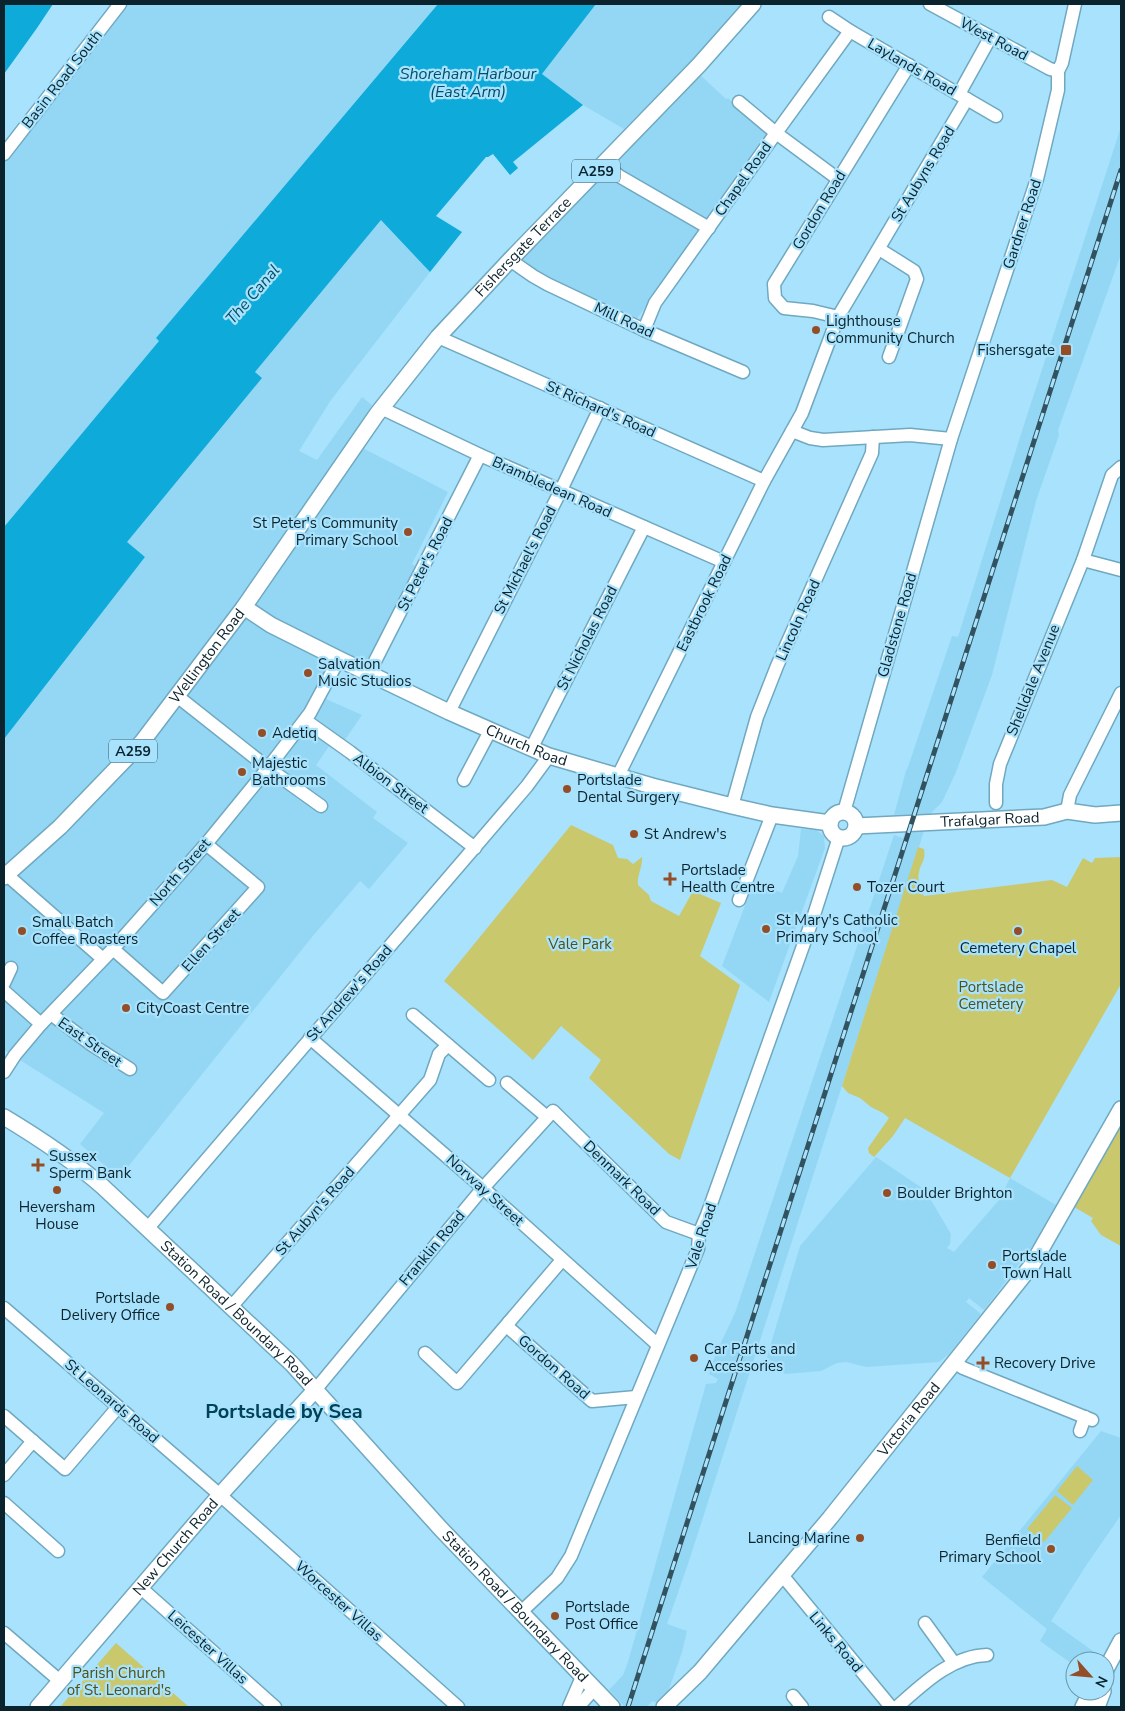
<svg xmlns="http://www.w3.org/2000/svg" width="1125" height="1711" font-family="'Nunito Sans',sans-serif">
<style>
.built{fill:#94d7f4}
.green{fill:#cac86d}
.water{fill:#0daada}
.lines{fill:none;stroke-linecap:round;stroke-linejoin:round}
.minor-casing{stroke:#70a8c0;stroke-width:15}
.major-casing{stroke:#70a8c0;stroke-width:18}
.minor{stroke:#fff;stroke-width:12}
.major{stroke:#fff;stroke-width:15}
.rail-casing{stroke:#32525f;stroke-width:5}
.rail{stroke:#a8e2fc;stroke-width:3;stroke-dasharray:9;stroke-linecap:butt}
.poi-dot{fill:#944e27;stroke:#a8e2fc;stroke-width:2}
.labels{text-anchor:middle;stroke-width:4.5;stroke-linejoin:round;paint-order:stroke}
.shield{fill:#a8e2fc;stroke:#3a5c6a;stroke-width:1}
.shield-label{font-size:14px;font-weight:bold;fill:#0b232c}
.street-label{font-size:15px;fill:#0b232c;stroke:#a8e2fc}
.poi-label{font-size:15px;fill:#0b232c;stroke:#a8e2fc;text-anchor:start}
.park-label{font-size:15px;fill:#515015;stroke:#a8e2fc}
.water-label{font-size:16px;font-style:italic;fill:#004f68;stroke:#a8e2fc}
.district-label{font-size:20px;font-weight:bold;fill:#004257;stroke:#a8e2fc}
</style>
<rect width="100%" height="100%" fill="#a8e2fc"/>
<g class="built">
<polygon points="128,4 438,4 156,338 159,341 4,527 4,163"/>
<polygon points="596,4 742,4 693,59 624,129 583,105 542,74"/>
<polygon points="697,72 726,99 728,98 770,135 709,221 625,174 621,169 620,163 621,155"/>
<polygon points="1121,127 1121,254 1058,430 1059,435 1036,501 992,675 956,772 942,802 929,815 923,816 918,831 924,831 688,1564 667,1624 687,1631 682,1652 668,1692 657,1703 652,1701 647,1707 625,1707 609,1690 623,1675 628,1662 706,1384 716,1383 718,1379 709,1374 716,1353 735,1313 894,835 903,838 911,814 894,815 906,771 908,767 952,636 958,637 1021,434"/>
<polygon points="600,174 697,226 700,233 636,320 540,274 521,259"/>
<polygon points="382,219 430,272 331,400 299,451 317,460 362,397 372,405 349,441 448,492 412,564 419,568 373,665 345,653 326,693 326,699 362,715 340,747 332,742 316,765 377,812 373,818 408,843 369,889 360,881 312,937 119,1178 80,1144 104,1113 4,1050 4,739 145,557 126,542 262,378 255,372"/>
<polygon points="801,829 816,830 824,836 825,848 769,1002 722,966 754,882 782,893 798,856"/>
<polygon points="876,1157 925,1190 951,1234 950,1244 947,1248 954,1252 999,1200 1010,1178 1056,1205 1034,1244 984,1310 969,1298 966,1302 981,1314 949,1354 939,1362 866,1367 846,1362 837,1363 821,1371 785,1374 767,1357 800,1246"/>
<polygon points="1101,1431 1121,1438 1121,1515 1085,1567 1051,1621 1097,1654 1093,1661 1075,1661 1075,1666 1040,1641 1047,1629 982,1577"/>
</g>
<g class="green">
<path d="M571 825 613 845 618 858 627 859 633 864 642 857C643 866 637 875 638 885L649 895 651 901 679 916 693 891 721 903 700 956 740 985 680 1160 669 1154 589 1078 601 1060 561 1026 533 1060 444 981Z"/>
<path d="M918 847 924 849C926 861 921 862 919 872 917 880 920 888 924 896L1052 880 1067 887 1083 858 1092 863 1095 858 1121 857V984L1010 1178 905 1118 893 1136 874 1157 869 1153 868 1148 889 1118 883 1113 871 1107 860 1098 848 1093 842 1086Z"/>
<polygon points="1121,1124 1121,1246 1101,1235 1091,1221 1093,1218 1074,1207"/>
<polygon points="1077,1466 1093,1480 1073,1505 1057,1491"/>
<polygon points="1055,1495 1072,1508 1044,1542 1027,1529"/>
<polygon points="116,1643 189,1707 60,1707"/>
</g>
<g class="water">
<polygon points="4,4 53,4 37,28 4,74"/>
<polygon points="438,4 596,4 542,74 583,105 513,162 518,168 510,175 493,154 488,157 486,157 436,216 462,232 430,272 381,220 255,372 262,378 127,542 145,557 4,739 4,527 159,341 156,338"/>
</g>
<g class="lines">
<defs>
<g id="minor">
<polyline points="930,4 1050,69 1058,71"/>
<polyline points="829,17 850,31 996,116"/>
<polyline points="959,94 990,38"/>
<polyline points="739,102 776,133 838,179"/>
<polyline points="4,154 120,4"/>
<polyline points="604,163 619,176 709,228"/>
<polyline points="879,249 914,271 917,279 889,357"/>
<polyline points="510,260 533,276 547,284 644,330 743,372"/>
<polyline points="838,317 813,311 784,308 775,298 774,284 909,65"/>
<polyline points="644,330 655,303 776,133 850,31"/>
<polyline points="438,337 764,481"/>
<polyline points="381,408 480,455 724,562"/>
<polyline points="792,431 810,438 823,440 910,435 951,439"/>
<polyline points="1121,467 1112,475 1083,560 1121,570"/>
<polyline points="369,673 480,455"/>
<polyline points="177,696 268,768 321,806"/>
<polyline points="449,712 561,490 600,408"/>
<polyline points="305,720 350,752 475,848"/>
<polyline points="531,749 644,527"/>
<polyline points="618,776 764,481 802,413 838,317 967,99"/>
<polyline points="464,780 490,731"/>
<polyline points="996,803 996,784 1000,764 1083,560"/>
<polyline points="732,806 757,717 777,666 872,453 873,437"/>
<polyline points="1067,811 1070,795 1121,693"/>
<polyline points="844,812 951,439 1037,179 1058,90 1058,71 1062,63 1075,4"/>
<polyline points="7,875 103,959"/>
<polyline points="739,900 772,815"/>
<polyline points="113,949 163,993 258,887 206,844"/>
<polyline points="4,983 11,968"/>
<polyline points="4,991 41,1024"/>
<polyline points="51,1014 92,1045 130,1069"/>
<polyline points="413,1015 489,1080"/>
<polyline points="310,1038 483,1188 658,1345"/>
<polyline points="4,1072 15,1055 41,1024 113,949 206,844 268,768 310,713 339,659"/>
<polyline points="507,1083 547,1117"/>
<polyline points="147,1229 480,841 527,786 549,756"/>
<polyline points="231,1307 430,1080 439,1054 448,1045"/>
<polyline points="4,1308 220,1495 458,1707"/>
<polyline points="509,1322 508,1327 510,1329 592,1401 636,1397"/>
<polyline points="425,1353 457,1383 562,1260"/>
<polyline points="954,1362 963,1368 1092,1420"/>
<polyline points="316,1389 483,1188 553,1111 666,1222 699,1234"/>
<polyline points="4,1416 65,1469 118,1407"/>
<polyline points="1080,1431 1085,1417"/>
<polyline points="4,1475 33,1441"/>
<polyline points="4,1503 58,1551"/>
<polyline points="782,1575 891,1707"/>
<polyline points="141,1588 275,1707"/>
<polyline points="521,1612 557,1578 571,1556 698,1249 699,1234 707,1215 813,918 839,837"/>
<polyline points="925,1623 954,1663"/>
<polyline points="4,1633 60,1681"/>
<polyline points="793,1696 802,1707"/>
<polyline points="569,1707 582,1677"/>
<polyline points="578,1707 594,1689"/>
<path d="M897 1707C922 1685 951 1656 987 1655"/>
</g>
<g id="major">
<path id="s1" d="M244 607 271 625 339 659 449 712 549 756 652 786 732 806 772 815 830 823"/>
<circle cx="843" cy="825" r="13"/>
<path id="s2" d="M856 826 1044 817 1067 811 1095 815 1121 813"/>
<path id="s3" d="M4 877 60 827 142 742 244 607 377 414 438 337 510 260 699 65 753 4"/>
<path id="s4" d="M4 1117C39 1138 71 1159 102 1186L292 1364 441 1529 612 1707"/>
<polyline points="1105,1671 1121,1641"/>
<path id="s5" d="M38 1707 220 1495 316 1389"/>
<path id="s6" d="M664 1707 700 1672 830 1518 1032 1265 1121 1109"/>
<polyline points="1083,1707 1091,1691"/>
<polyline points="1097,1707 1103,1691"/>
</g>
</defs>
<use href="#minor" class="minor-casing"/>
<use href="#major" class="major-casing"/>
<use href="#minor" class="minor"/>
<use href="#major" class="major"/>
<defs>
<polyline id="rail" points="628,1707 1121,170"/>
</defs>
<use href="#rail" class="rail-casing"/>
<use href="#rail" class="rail"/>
</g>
<g class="poi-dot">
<circle cx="816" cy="330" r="5"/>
<rect x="1060" y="344" width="12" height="12" rx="2.5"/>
<circle cx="408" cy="532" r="5"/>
<circle cx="308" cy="673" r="5"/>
<circle cx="262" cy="733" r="5"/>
<circle cx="242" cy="772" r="5"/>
<circle cx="567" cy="789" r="5"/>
<circle cx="634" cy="834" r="5"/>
<path d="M667.5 871.5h5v5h5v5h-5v5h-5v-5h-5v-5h5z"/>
<circle cx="857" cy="887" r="5"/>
<circle cx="766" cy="929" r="5"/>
<circle cx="22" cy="931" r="5"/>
<circle cx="1018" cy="931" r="5"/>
<circle cx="126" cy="1008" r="5"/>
<path d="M35.5 1157.5h5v5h5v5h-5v5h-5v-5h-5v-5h5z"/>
<circle cx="57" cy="1190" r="5"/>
<circle cx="887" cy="1193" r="5"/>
<circle cx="992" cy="1265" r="5"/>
<circle cx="170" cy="1307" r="5"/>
<circle cx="694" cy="1358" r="5"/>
<path d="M980.5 1355.5h5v5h5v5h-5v5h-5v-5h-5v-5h5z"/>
<circle cx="860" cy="1538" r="5"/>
<circle cx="1051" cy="1549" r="5"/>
<circle cx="555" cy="1616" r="5"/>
</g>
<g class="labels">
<g class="shield">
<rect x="572" y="159.5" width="48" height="23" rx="4"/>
<rect x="109" y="739.5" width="48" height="23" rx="4"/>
</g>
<g class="shield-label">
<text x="596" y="176">A259</text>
<text x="133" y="756">A259</text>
</g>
<g class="street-label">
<text transform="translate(994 39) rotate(28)" y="5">West Road</text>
<text transform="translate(912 67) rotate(30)" y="5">Laylands Road</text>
<text transform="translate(62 79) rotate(-52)" y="5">Basin Road South</text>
<text transform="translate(923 174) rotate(-59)" y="5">St Aubyns Road</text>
<text transform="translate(743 179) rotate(-55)" y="5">Chapel Road</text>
<text transform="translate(819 210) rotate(-59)" y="5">Gordon Road</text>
<text transform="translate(1022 224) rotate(-72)" y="5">Gardner Road</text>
<text dy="5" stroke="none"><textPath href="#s3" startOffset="819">Fishersgate Terrace</textPath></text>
<text transform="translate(624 320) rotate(25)" y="5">Mill Road</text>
<text transform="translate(601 409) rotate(24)" y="5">St Richard's Road</text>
<text transform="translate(552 487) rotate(24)" y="5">Brambledean Road</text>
<text transform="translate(525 560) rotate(-63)" y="5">St Michael's Road</text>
<text transform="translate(425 564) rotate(-63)" y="5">St Peter's Road</text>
<text transform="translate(704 603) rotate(-64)" y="5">Eastbrook Road</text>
<text transform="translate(798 620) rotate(-66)" y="5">Lincoln Road</text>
<text transform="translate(897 625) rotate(-74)" y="5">Gladstone Road</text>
<text transform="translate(587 638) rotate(-63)" y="5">St Nicholas Road</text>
<text dy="5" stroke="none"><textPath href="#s3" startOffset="301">Wellington Road</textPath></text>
<text transform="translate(1033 680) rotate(-68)" y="5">Shelldale Avenue</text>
<text dy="5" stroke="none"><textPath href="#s1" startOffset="315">Church Road</textPath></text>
<text transform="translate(391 783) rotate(37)" y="5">Albion Street</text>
<text dy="5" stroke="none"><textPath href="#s2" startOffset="134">Trafalgar Road</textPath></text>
<text transform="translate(180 872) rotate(-49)" y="5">North Street</text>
<text transform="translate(211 940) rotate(-48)" y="5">Ellen Street</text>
<text transform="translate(349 993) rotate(-49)" y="5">St Andrew's Road</text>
<text transform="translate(90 1042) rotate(35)" y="5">East Street</text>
<text transform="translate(622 1178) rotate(44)" y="5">Denmark Road</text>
<text transform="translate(485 1190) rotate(42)" y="5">Norway Street</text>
<text transform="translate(315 1211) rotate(-49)" y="5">St Aubyn's Road</text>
<text transform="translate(701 1236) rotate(-72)" y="5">Vale Road</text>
<text transform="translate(432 1248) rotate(-50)" y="5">Franklin Road</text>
<text dy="5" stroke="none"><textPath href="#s4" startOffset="305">Station Road / Boundary Road</textPath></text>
<text transform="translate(554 1367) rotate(41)" y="5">Gordon Road</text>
<text transform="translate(112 1401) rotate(41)" y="5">St Leonards Road</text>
<text dy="5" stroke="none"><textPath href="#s6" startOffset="378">Victoria Road</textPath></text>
<text dy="5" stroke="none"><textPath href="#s5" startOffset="211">New Church Road</textPath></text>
<text transform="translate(339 1601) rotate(42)" y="5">Worcester Villas</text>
<text dy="5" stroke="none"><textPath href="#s4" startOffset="710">Station Road / Boundary Road</textPath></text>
<text transform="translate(836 1642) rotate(50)" y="5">Links Road</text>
<text transform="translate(208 1647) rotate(42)" y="5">Leicester Villas</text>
</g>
<g class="poi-label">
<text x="826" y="326">Lighthouse<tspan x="826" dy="17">Community Church</tspan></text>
<text x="1055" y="355" text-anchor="end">Fishersgate</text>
<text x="398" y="528" text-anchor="end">St Peter's Community<tspan x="398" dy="17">Primary School</tspan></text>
<text x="318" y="669">Salvation<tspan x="318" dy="17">Music Studios</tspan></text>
<text x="272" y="738">Adetiq</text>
<text x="252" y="768">Majestic<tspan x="252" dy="17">Bathrooms</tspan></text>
<text x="577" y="785">Portslade<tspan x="577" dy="17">Dental Surgery</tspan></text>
<text x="644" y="839">St Andrew's</text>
<text x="681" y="875">Portslade<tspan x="681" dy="17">Health Centre</tspan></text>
<text x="867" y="892">Tozer Court</text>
<text x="776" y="925">St Mary's Catholic<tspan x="776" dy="17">Primary School</tspan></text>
<text x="32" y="927">Small Batch<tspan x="32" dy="17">Coffee Roasters</tspan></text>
<text x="1018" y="953" text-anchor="middle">Cemetery Chapel</text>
<text x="136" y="1013">CityCoast Centre</text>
<text x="49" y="1161">Sussex<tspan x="49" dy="17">Sperm Bank</tspan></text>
<text x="897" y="1198">Boulder Brighton</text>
<text x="57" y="1212" text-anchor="middle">Heversham<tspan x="57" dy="17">House</tspan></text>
<text x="1002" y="1261">Portslade<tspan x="1002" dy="17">Town Hall</tspan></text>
<text x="160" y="1303" text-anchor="end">Portslade<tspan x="160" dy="17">Delivery Office</tspan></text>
<text x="704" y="1354">Car Parts and<tspan x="704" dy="17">Accessories</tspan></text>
<text x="994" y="1368">Recovery Drive</text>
<text x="850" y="1543" text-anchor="end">Lancing Marine</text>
<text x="1041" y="1545" text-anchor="end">Benfield<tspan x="1041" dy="17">Primary School</tspan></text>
<text x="565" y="1612">Portslade<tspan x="565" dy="17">Post Office</tspan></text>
</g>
<g class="park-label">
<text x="580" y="949">Vale Park</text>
<text x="991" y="992">Portslade<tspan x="991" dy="17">Cemetery</tspan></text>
<text x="119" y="1678">Parish Church<tspan x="119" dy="17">of St. Leonard's</tspan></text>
</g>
<g class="water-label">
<text x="468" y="79">Shoreham Harbour<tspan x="468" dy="18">(East Arm)</tspan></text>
<text transform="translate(252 294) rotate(-49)" y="6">The Canal</text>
</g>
<g class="district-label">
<text x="284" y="1418">Portslade by Sea</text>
</g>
</g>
<rect width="1125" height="1711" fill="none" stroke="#0b232c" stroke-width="10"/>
<g transform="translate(1090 1676) rotate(117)"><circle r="24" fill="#a8e2fc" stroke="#6996a9"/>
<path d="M0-4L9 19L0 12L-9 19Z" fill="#944e27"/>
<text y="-8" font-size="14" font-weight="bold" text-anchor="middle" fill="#0b232c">N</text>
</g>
</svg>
